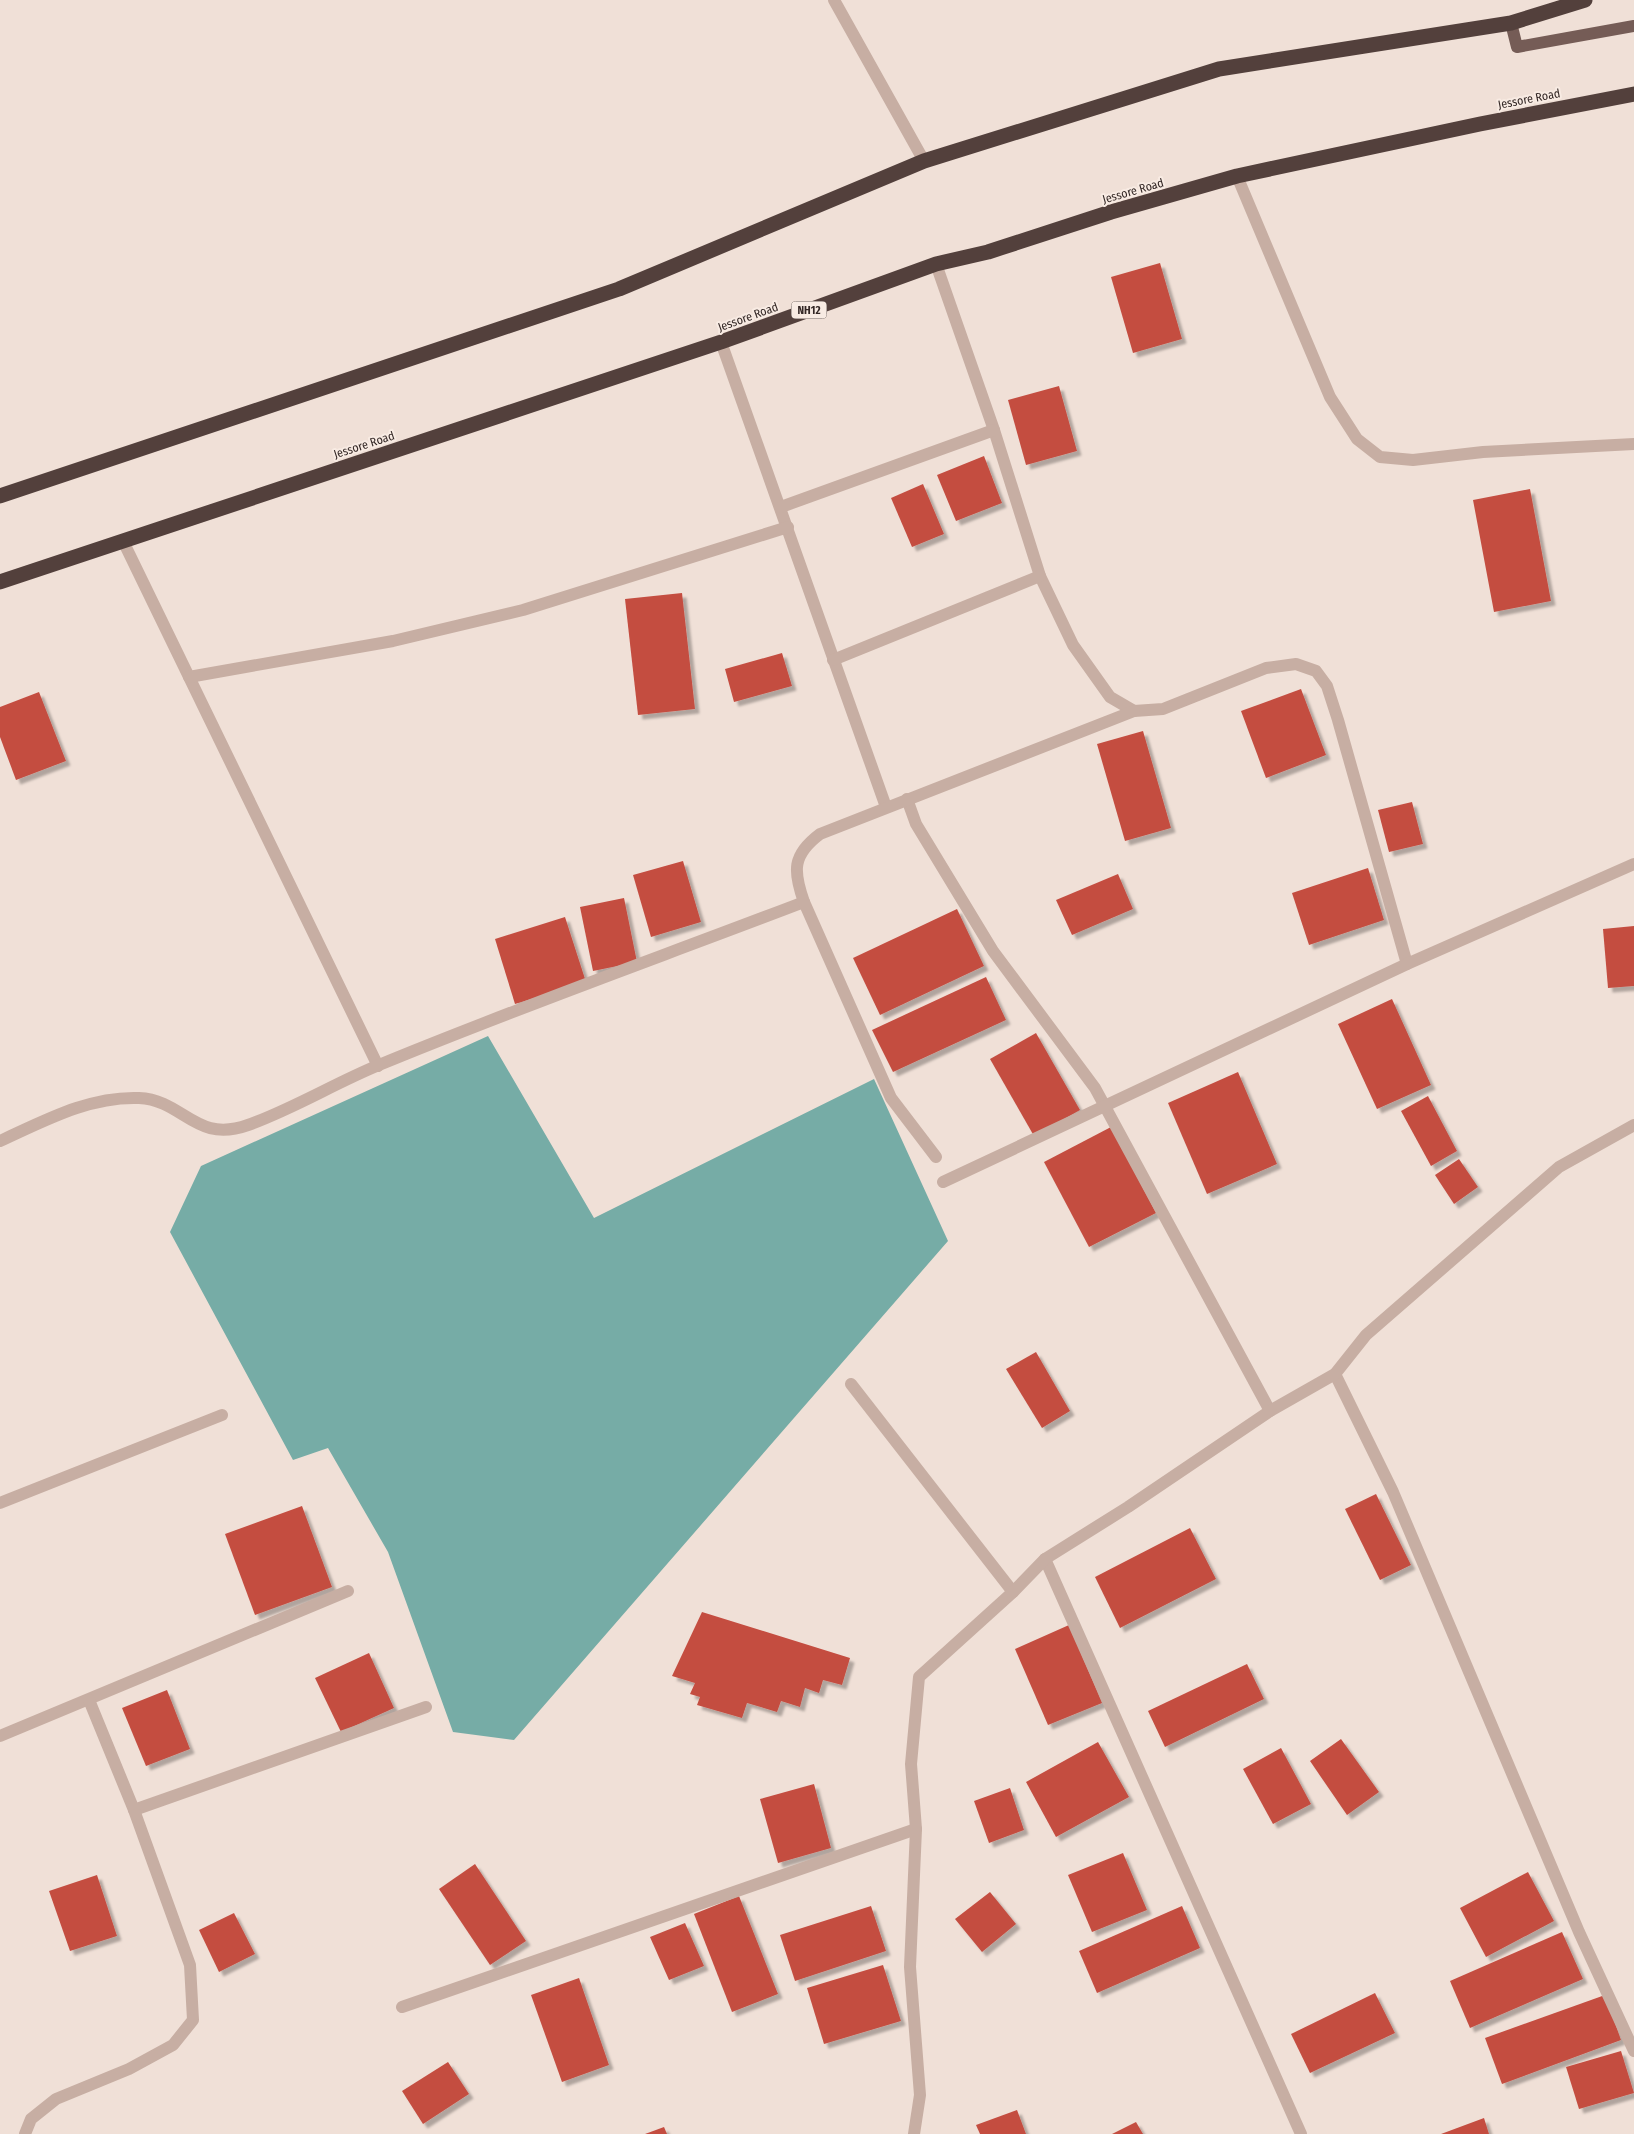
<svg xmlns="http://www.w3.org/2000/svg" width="1634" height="2134" font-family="'Fira Sans Condensed',sans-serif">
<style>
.water{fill:#76aca6}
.building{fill:#c44d41;filter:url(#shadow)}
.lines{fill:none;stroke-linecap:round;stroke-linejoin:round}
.lane{stroke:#c7aea3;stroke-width:12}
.street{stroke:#c7aea3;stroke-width:12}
.primary{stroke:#755c56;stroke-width:12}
.highway{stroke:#53403c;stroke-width:15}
.labels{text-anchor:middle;stroke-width:4;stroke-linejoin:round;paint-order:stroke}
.shield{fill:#f8ebe3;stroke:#6e625e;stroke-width:1}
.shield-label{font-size:11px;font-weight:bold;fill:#332725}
.street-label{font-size:12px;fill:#332725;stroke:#f8ebe3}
</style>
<defs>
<filter id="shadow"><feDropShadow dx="4.5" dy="4.5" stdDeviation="1" flood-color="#0004"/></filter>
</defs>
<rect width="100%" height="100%" fill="#f0e0d7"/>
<polygon class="water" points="488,1036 594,1218 874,1079 948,1241 514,1740 453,1732 388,1552 328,1448 293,1460 170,1232 201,1166"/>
<g class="building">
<polygon points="1160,263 1182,339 1133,353 1111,277"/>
<polygon points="1059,386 1077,451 1026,465 1008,400"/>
<polygon points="984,456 1002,503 956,521 937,475"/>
<polygon points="923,484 944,534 912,547 891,498"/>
<polygon points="1530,489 1551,601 1494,612 1473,500"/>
<polygon points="682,593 695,709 638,715 625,599"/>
<polygon points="782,653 792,686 734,702 725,669"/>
<polygon points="1301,689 1326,755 1266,778 1241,711"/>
<polygon points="39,692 66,761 16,780 0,737 0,707"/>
<polygon points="1143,731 1171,828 1125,841 1097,744"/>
<polygon points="1412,802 1423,844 1389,852 1378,810"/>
<polygon points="683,861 701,922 651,937 633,875"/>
<polygon points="1368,868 1384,920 1309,945 1292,893"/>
<polygon points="1118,874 1133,909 1072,935 1056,900"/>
<polygon points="624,898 637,962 593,971 580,907"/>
<polygon points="957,909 984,966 880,1015 853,958"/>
<polygon points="565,917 586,982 515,1004 495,939"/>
<polygon points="1634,926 1634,986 1608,988 1603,929"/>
<polygon points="986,977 1006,1020 893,1072 872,1030"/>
<polygon points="1392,999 1431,1085 1377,1109 1338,1024"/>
<polygon points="1036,1033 1080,1110 1034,1136 990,1059"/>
<polygon points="1238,1072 1277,1164 1207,1194 1168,1103"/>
<polygon points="1428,1096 1457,1151 1431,1166 1401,1111"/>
<polygon points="1111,1127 1156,1213 1089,1247 1044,1162"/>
<polygon points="1459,1159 1478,1187 1454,1204 1435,1175"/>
<polygon points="1036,1352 1070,1411 1042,1428 1006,1369"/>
<polygon points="1376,1494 1411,1565 1380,1580 1345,1509"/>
<polygon points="302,1506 332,1587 255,1615 225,1534"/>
<polygon points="1190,1528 1216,1579 1120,1628 1095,1577"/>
<polygon points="702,1612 850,1658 842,1685 823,1680 819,1693 805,1688 800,1707 781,1701 777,1712 747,1703 742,1718 697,1705 700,1697 690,1694 695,1683 672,1676"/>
<polygon points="1069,1625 1102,1703 1048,1725 1015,1649"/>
<polygon points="369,1653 394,1708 341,1732 315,1678"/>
<polygon points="1247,1664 1264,1699 1165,1747 1148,1711"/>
<polygon points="167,1690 190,1749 146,1766 122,1708"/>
<polygon points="1341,1739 1379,1792 1347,1815 1310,1761"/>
<polygon points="1098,1742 1129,1797 1056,1837 1026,1782"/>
<polygon points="1281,1748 1311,1804 1273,1824 1243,1769"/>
<polygon points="814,1784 831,1848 778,1863 760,1799"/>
<polygon points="1010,1788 1024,1830 989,1843 974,1801"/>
<polygon points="1123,1853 1147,1910 1092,1932 1068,1875"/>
<polygon points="475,1864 526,1941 490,1965 439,1889"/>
<polygon points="1528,1872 1554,1921 1486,1957 1460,1908"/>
<polygon points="97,1875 117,1936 70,1951 49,1891"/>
<polygon points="990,1892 1016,1924 982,1952 955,1919"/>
<polygon points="739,1896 778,1994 732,2012 694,1914"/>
<polygon points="871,1906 886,1951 795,1981 780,1935"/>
<polygon points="1182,1906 1200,1948 1097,1993 1079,1951"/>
<polygon points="234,1913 255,1954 219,1972 199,1930"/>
<polygon points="685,1923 704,1966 669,1980 650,1937"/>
<polygon points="1562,1932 1583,1979 1470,2028 1450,1981"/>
<polygon points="883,1965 901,2021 824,2044 807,1988"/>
<polygon points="579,1978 609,2065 562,2082 531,1995"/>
<polygon points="1375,1993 1395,2033 1310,2073 1291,2034"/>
<polygon points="1605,1995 1621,2040 1502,2084 1485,2038"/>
<polygon points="1621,2051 1634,2093 1579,2109 1566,2067"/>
<polygon points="448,2062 469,2094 423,2124 402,2091"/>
<polygon points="1017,2110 1026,2134 980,2134 976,2125"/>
<polygon points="1484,2118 1489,2134 1441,2134"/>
<polygon points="1136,2122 1143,2134 1112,2134"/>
<polygon points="664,2127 667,2134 645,2134"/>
</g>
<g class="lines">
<polyline class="lane" points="834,0 924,161"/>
<g class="street">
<polyline points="1237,176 1330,397 1357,439 1380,457 1413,460 1483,452 1634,444"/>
<polyline points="936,264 994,430 1040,576 1073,645 1110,697 1134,711 1163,709 1266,668 1296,664 1316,671 1327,686 1338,720 1407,964"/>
<polyline points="721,342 886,807"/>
<polyline points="781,507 994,430"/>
<polyline points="123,541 378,1066"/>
<polyline points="833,660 1040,576"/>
<polyline points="189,677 393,641 523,610 788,527"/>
<polyline points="907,799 916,824 993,951 1095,1088 1270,1411"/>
<path d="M0 1141C44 1121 89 1096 139 1098 184 1100 195 1144 248 1125 293 1109 335 1083 379 1065 519 1007 663 956 804 902"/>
<path d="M936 1157 891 1098 804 902C793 871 792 855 820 834L1134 711"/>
<polyline points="943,1182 1407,964 1634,864"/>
<polyline points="1335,1374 1393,1492 1579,1932 1634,2051"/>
<polyline points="851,1384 1013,1592"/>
<polyline points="0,1503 222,1415"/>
<polyline points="1045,1559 1301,2134"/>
<polyline points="0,1736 348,1591"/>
<polyline points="134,1810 426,1707"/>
<polyline points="402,2007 916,1829"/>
<polyline points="25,2134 31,2119 56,2099 129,2069 173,2045 193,2020 190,1965 134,1810 89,1700"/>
<polyline points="914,2134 920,2095 910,1967 916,1829 911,1764 919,1677 1013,1592 1045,1559 1128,1507 1270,1411 1335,1374 1366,1335 1559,1167 1634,1125"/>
</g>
<polyline class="primary" points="1511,23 1517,47 1634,26"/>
<g class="highway">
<polyline points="0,496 619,289 924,161 1219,69 1511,23 1585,0"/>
<polyline points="0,582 721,342 936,264 988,252 1111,212 1237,176 1480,124 1634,94"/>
</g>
</g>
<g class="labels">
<rect class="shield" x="791.5" y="301.5" width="35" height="17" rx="4"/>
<g class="shield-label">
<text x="809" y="314">NH12</text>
</g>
<g class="street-label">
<text transform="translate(1529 99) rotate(-11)" y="4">Jessore Road</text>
<text transform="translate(1133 191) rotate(-16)" y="4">Jessore Road</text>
<text transform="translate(748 317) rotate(-20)" y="4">Jessore Road</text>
<text transform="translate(364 445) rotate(-18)" y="4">Jessore Road</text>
</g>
</g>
</svg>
